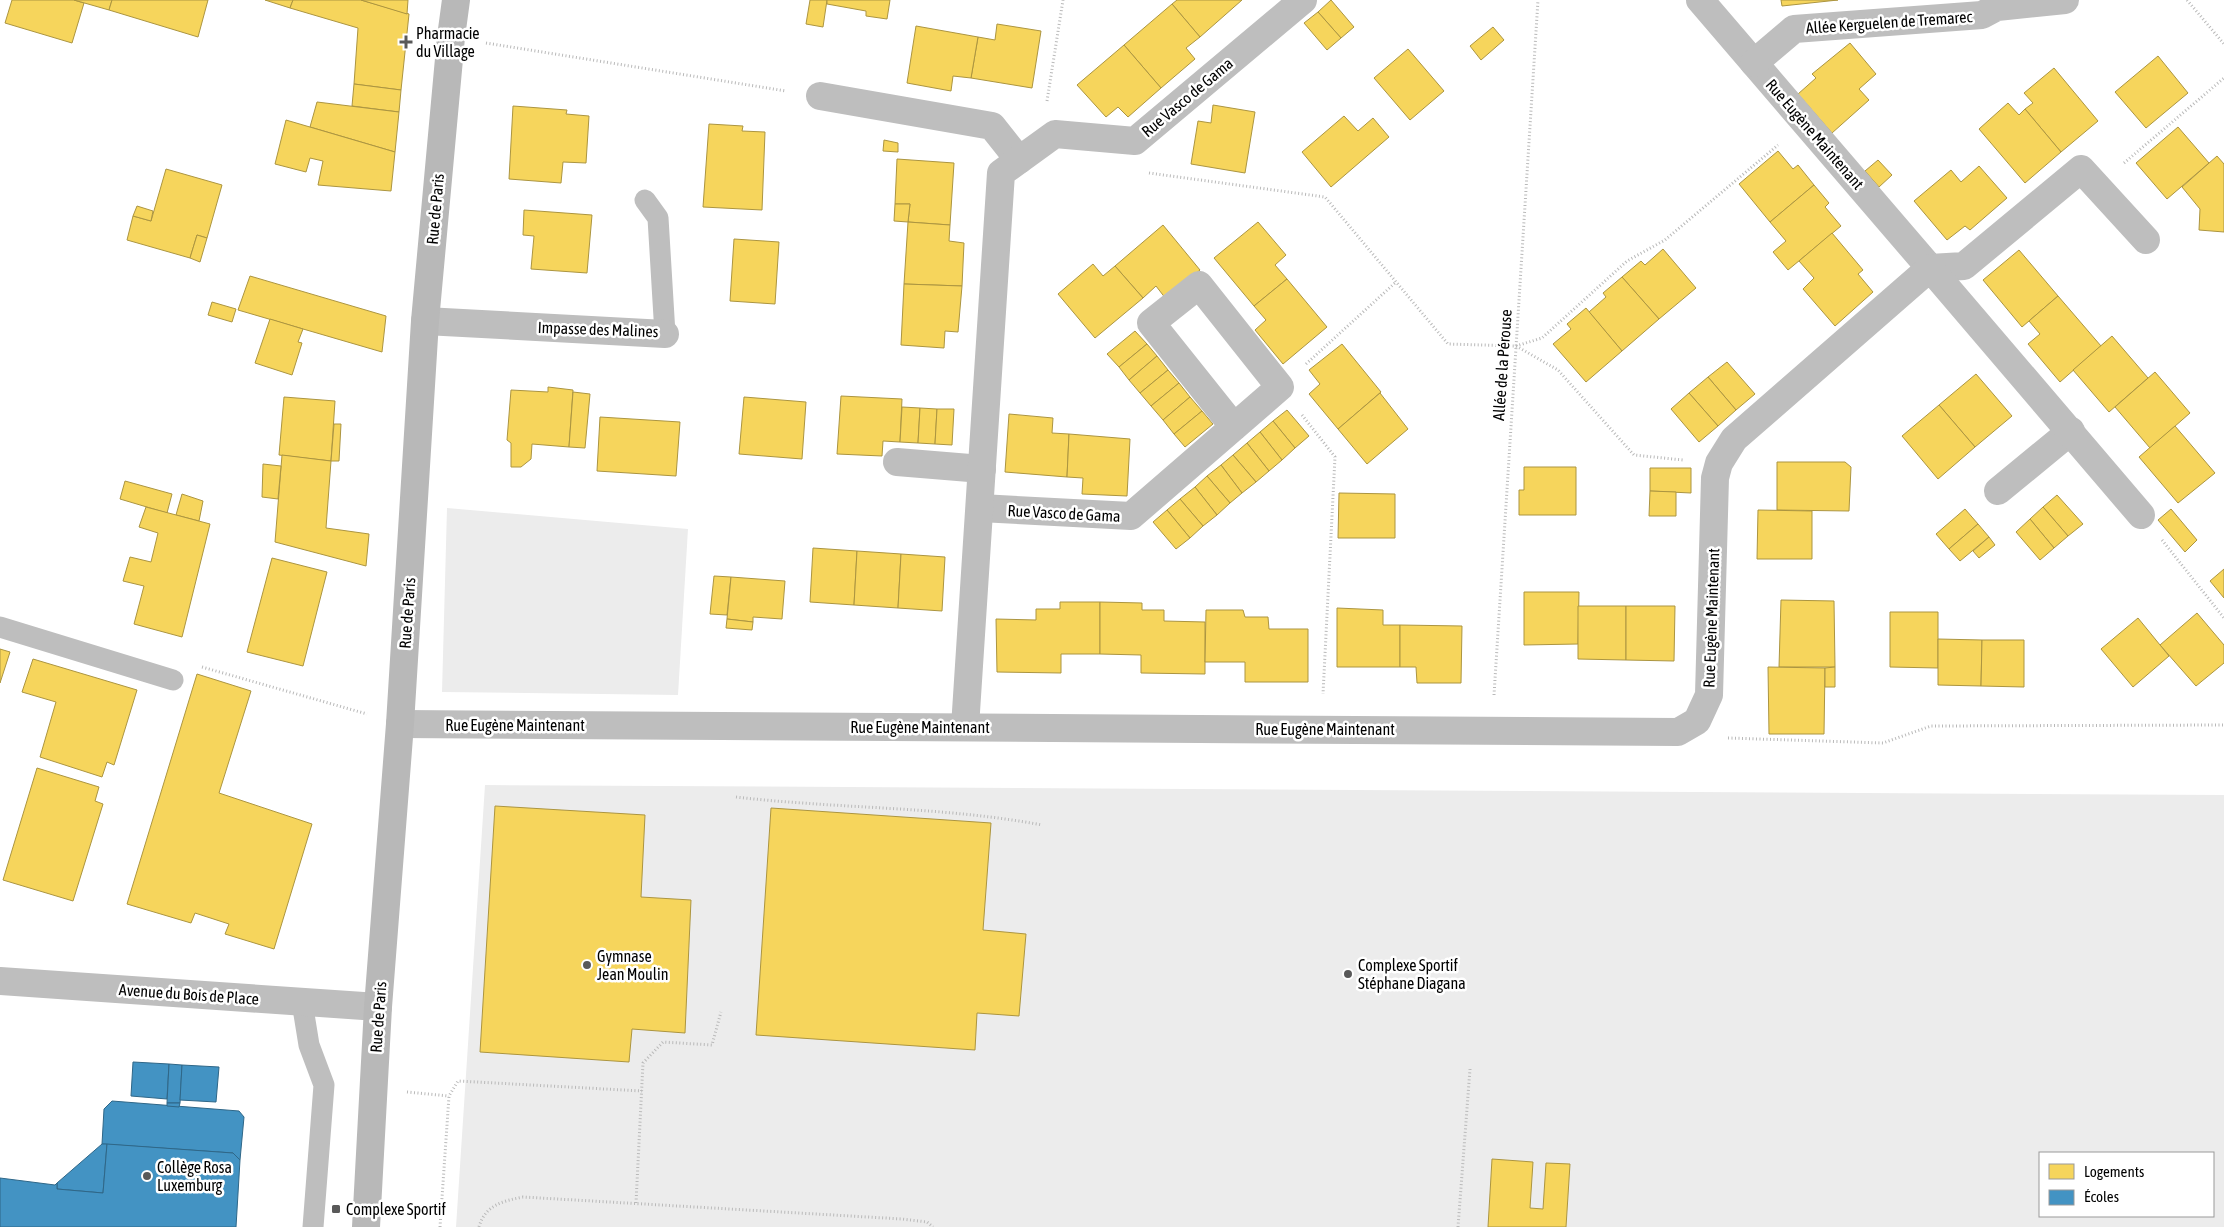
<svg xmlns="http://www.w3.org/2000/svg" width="2224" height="1227" font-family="'Asap Condensed',sans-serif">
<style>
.green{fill:#ececec;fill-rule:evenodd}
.homes{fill:#f6d55c;stroke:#ac9540}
.schools{fill:#4393c3;stroke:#2f6788}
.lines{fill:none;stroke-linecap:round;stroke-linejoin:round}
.path{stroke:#b9b9b9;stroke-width:3;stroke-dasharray:1 2.5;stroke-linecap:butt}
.lane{stroke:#bebebe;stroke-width:21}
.street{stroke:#bebebe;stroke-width:28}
.secondary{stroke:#b8b8b8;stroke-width:28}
.poi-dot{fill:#595959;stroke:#fff;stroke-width:2}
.labels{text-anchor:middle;stroke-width:5;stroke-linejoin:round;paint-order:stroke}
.street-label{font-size:16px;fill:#000;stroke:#fff}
.poi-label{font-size:16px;fill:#000;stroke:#fff;text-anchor:start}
</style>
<rect width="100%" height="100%" fill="#fff"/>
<g class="green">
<polygon points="447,508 688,529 678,695 442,692"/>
<path d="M485 785 2224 795V1227H456ZM2040 1153H2213V1216H2040Z"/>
</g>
<g class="homes">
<polygon points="12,0 74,0 84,3 72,43 5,23"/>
<polygon points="74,0 112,0 109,10"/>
<polygon points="112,0 208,0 198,37 109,10"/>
<polygon points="265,0 293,0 290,8"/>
<polygon points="293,0 361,0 409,14 401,90 354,84 358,28 290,8"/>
<polygon points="361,0 408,0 407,14"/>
<polygon points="810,0 827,0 823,27 806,24"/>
<polygon points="827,0 890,0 887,19 866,16 866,11 827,4"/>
<polygon points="1177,0 1242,0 1200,37 1172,4"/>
<polygon points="1331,0 1354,27 1341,38 1318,12"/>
<polygon points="1781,0 1838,0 1782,6"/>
<polygon points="1172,4 1200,37 1186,48 1195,59 1161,88 1124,45"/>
<polygon points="1318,12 1341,38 1327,50 1304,23"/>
<polygon points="997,24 1041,31 1032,88 971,78 978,37 995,40"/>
<polygon points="916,26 978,37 971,78 953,76 951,91 907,83"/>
<polygon points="1493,27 1504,40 1481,60 1470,46"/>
<polygon points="1850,43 1876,74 1859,89 1869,100 1832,133 1798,94 1816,78 1812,74"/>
<polygon points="1124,45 1161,88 1128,117 1118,107 1106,117 1077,85"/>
<polygon points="1408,49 1444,91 1410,120 1374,78"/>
<polygon points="2158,56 2188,93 2146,128 2115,92"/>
<polygon points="2054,68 2098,121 2061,152 2025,109 2033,103 2024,93"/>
<polygon points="354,84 401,90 399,112 352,106"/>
<polygon points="317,102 399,112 395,152 310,127"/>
<polygon points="2008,103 2019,115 2025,109 2061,152 2025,183 1979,129"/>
<polygon points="1213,105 1255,112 1245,173 1191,164 1198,121 1211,123"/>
<polygon points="513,106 567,110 566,114 589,116 586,163 563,162 561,183 509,179"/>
<polygon points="1344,116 1358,131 1373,118 1389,137 1331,187 1302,152"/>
<polygon points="286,120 395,152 391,191 318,185 323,161 310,158 306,172 275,164"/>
<polygon points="709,124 743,126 742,131 765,132 762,210 703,207"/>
<polygon points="2178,127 2209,163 2167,199 2136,163"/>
<polygon points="884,140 898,143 898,152 883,151"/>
<polygon points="1778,151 1793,169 1798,165 1814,185 1770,222 1739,184"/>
<polygon points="2217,156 2224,164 2224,232 2199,230 2200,209 2182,187"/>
<polygon points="897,159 954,163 950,225 908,222 910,204 895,204"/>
<polygon points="1878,160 1892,175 1879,187 1865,171"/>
<polygon points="1979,166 2007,198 1970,230 1965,226 1947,240 1914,201 1951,170 1961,182"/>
<polygon points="166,169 222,185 207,238 197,235 190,258 127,240 133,216 151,221"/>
<polygon points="1814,185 1829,203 1825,207 1841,226 1788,270 1773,252 1786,241 1770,222"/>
<polygon points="895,204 910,204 908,222 894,221"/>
<polygon points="137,206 153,211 151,221 133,216"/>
<polygon points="524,210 592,215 587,273 531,269 534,236 523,235"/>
<polygon points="908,222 950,225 949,241 964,243 962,286 904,284"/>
<polygon points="1258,222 1286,255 1275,265 1287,279 1254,306 1214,258"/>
<polygon points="1163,225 1200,270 1166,299 1156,286 1143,298 1115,266"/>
<polygon points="1832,233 1863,270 1858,274 1873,292 1835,326 1803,289 1814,278 1799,261"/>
<polygon points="197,235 207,238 200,262 190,258"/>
<polygon points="734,239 779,242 775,304 730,301"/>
<polygon points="1663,249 1696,288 1659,319 1622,277 1641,261 1645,265"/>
<polygon points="2019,250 2058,296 2022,327 1983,280"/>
<polygon points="1093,264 1103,276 1115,266 1143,298 1095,338 1058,294"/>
<polygon points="250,276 386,316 382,352 238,310"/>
<polygon points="1622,277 1659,319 1622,351 1589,312 1606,297 1603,293"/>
<polygon points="1287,279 1327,327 1283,364 1255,330 1266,320 1254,306"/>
<polygon points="904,284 962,286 958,332 945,331 944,348 901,345"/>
<polygon points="2058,296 2101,346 2060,382 2028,344 2040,334 2029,321"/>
<polygon points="212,302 236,309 232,322 208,315"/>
<polygon points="1586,308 1622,351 1586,382 1553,344 1571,329 1567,324"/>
<polygon points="270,319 303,329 298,342 302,343 292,375 255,363"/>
<polygon points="1135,331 1147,344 1119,367 1107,354"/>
<polygon points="2112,336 2148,378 2109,412 2073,370"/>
<polygon points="1147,344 1157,356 1129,380 1119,367"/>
<polygon points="1342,344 1381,392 1338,429 1309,394 1320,384 1309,370"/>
<polygon points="1157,356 1168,370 1140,393 1129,380"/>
<polygon points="1727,362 1755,394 1736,410 1708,377"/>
<polygon points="1168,370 1179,383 1151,406 1140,393"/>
<polygon points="2155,372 2190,413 2150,448 2115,407"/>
<polygon points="1976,374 2012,416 1975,447 1939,405"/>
<polygon points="1708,377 1736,410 1718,426 1689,393"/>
<polygon points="1179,383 1190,397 1163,420 1151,406"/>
<polygon points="548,387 573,390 569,447 532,444 531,459 521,467 511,467 511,443 507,440 511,390 548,392"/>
<polygon points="573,392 590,394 585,448 569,447"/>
<polygon points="1380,393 1408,429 1367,464 1338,429"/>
<polygon points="1689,393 1718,426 1699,442 1671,409"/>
<polygon points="841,396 902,399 900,442 883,441 882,456 837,454"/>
<polygon points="284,397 335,401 331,461 279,455"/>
<polygon points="744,397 806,402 802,459 739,454"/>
<polygon points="1190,397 1202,411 1174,434 1163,420"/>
<polygon points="1939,405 1975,447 1938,479 1902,436"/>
<polygon points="902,407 920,408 918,443 900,442"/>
<polygon points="920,408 937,409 935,444 918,443"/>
<polygon points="937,409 954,409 952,445 935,444"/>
<polygon points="1287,410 1309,436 1295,448 1273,421"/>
<polygon points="1202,411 1213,424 1185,447 1174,434"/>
<polygon points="1009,414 1053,418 1052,433 1069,434 1067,477 1005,472"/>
<polygon points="600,417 680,422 676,476 597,471"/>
<polygon points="1273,421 1295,448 1282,460 1260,432"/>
<polygon points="334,424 341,424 339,461 331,461"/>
<polygon points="2175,426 2215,473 2178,503 2139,457"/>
<polygon points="1260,432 1282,460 1269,471 1247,443"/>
<polygon points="1069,434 1130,439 1127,496 1082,494 1083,478 1067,477"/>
<polygon points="1247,443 1269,471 1256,482 1233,455"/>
<polygon points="282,455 331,461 326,528 369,534 366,566 275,542"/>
<polygon points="1233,455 1256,482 1242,493 1221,465"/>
<polygon points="1777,462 1845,462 1851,467 1849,511 1777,510"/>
<polygon points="263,464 281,466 278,499 262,497"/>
<polygon points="1221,465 1242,493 1230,503 1207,476"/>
<polygon points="1524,467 1576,467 1576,515 1519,515 1519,490 1524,490"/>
<polygon points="1650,468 1691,468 1691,493 1650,491"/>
<polygon points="1207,476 1230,503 1217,515 1195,487"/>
<polygon points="125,481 172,494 167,513 120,499"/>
<polygon points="1195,487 1217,515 1203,526 1180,499"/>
<polygon points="1650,491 1676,492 1676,516 1649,516"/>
<polygon points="1339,493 1395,494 1395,538 1338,538"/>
<polygon points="182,494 203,501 199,521 176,515"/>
<polygon points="2057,495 2083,524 2068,536 2043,507"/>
<polygon points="1180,499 1203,526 1190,538 1167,510"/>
<polygon points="146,507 210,524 182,637 134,624 144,586 123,581 130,557 151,562 158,533 139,527"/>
<polygon points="2043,507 2068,536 2054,548 2030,519"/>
<polygon points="1965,509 1978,524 1949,549 1936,534"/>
<polygon points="2171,509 2197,540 2185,552 2158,520"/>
<polygon points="1167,510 1190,538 1176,549 1153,522"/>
<polygon points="1758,510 1812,511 1812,559 1757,559"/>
<polygon points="2030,519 2054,548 2040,560 2016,532"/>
<polygon points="1978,524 1989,537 1960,561 1949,549"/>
<polygon points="1989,537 1995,545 1979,558 1973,551"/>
<polygon points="813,548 857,551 854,605 810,602"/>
<polygon points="857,551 901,554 898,608 854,605"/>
<polygon points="901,554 945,557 942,611 898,608"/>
<polygon points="272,558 327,572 303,666 247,652"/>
<polygon points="2224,569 2224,598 2210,581"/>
<polygon points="714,576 731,577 727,615 710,614"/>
<polygon points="731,577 785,581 782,619 753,617 753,622 727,619"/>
<polygon points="1524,592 1579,592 1578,644 1524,645"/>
<polygon points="1781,600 1834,601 1835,667 1779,667"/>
<polygon points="1060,602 1100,602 1100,654 1061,654 1061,673 997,672 996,619 1036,620 1036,609 1060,609"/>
<polygon points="1100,602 1142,603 1142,610 1164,610 1164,621 1205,622 1205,674 1141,673 1141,655 1100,654"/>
<polygon points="1578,606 1626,606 1626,660 1578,659"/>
<polygon points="1626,606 1675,606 1674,661 1626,660"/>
<polygon points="1337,608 1383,610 1383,625 1400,625 1400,667 1337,667"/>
<polygon points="1206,610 1243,610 1245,617 1268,617 1269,629 1308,629 1308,682 1245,682 1245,662 1205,662"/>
<polygon points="1890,612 1938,612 1938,668 1890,667"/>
<polygon points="2197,613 2224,645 2224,663 2196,686 2160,645"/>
<polygon points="2138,618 2169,656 2133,687 2101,649"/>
<polygon points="727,619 753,622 752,630 726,628"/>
<polygon points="1400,625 1462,626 1461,683 1417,683 1416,667 1400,667"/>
<polygon points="1938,639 1982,640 1981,686 1938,685"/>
<polygon points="1982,640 2024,640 2024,687 1981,686"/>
<polygon points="0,649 10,652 0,683"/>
<polygon points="33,659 137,690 114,765 107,762 102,777 40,757 56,702 22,692"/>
<polygon points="1768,667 1825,668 1824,734 1769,734"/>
<polygon points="1835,667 1835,687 1825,687 1825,668"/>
<polygon points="197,674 251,691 219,793 312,824 274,949 225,934 229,924 195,913 191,923 127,904"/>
<polygon points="37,768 99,787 95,801 103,804 73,901 3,880"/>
<polygon points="495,806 645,815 641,897 691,900 685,1033 632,1029 629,1062 480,1052"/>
<polygon points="771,808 991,823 983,930 1026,934 1019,1016 977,1013 975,1050 756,1035"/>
<polygon points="1492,1159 1533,1162 1530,1208 1543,1209 1546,1163 1570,1164 1566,1227 1488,1227"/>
</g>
<g class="schools">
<polygon points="133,1062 169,1064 167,1099 131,1096"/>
<polygon points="169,1064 182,1065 180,1103 167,1103"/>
<polygon points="182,1065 219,1067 216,1102 180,1100"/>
<polygon points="112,1101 239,1111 244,1117 240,1160 233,1153 102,1144 104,1109"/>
<polygon points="167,1103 180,1103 179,1107 167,1106"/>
<polygon points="102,1144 107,1144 103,1193 57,1189 57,1183"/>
<polygon points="107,1144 233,1153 240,1160 236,1227 0,1227 0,1178 55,1185 57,1183 57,1189 103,1193"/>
</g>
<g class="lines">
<g class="path">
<polyline points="2187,0 2224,44"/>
<polyline points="486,43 786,91"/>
<polyline points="1047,101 1063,0"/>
<polyline points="2124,163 2224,78"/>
<polyline points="1149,173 1325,197 1448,344 1516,346 1558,370 1634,455 1683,460"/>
<polyline points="1516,346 1542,338 1627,261 1665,240 1778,145"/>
<polyline points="1306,364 1396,282"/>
<polyline points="1302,415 1335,457 1323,694"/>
<polyline points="2162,540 2224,618"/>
<polyline points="202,667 367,714"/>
<polyline points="1494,695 1538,0"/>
<polyline points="1728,738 1883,743 1931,726 2224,725"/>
<path d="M736 797C838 809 941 806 1042 825"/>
<polyline points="407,1092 449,1096"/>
<polyline points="636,1203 643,1063 663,1042 712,1045 721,1012"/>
<polyline points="440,1227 449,1096 458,1081 642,1091"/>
<path d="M479 1227C485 1205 503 1201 523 1197L902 1219 927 1222 933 1227"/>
<polyline points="1458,1227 1470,1069"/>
</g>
<g class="lane">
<polyline points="645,200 658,218 665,334"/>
<polyline points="0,627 173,680"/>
<polyline points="302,1002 309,1045 324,1085 313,1227"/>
</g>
<g class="street">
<polyline points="1700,0 1930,268 1964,266 2081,169 2146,240"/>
<polyline points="1754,63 1794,29 1982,15 1997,7 2065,0"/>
<polyline points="820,96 992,126 1019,160"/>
<polyline points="425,321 665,334"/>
<polyline points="897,462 982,469"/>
<polyline points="1998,491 2071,431"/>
<polyline points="980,508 1131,516 1280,387 1199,285 1151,323 1234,427"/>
<polyline points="400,724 1678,732 1697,721 1709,695 1715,478 1719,463 1734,439 1930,268 2141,515"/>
<polyline points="965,727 1001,173 1055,134 1135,141 1303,0"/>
<polyline points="0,981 378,1007"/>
</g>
<polyline class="secondary" points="366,1227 378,1007 400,724 425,321 451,37 456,0"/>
</g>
<g class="poi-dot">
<path d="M403.5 34.5h5v5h5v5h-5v5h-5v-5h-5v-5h5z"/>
<circle cx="587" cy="965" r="5"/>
<circle cx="1348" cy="974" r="5"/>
<circle cx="147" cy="1176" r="5"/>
<rect x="331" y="1204" width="10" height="10" rx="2.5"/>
</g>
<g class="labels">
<g class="street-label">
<text transform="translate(1889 22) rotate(-4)" y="6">Allée Kerguelen de Tremarec</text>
<text transform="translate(1187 97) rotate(-40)" y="6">Rue Vasco de Gama</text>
<text transform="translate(1815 134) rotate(49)" y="6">Rue Eugène Maintenant</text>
<text transform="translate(435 209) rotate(-85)" y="6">Rue de Paris</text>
<text transform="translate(598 329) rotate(2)" y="6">Impasse des Malines</text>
<text transform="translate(1502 365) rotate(-86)" y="6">Allée de la Pérouse</text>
<text transform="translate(1064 513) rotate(3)" y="6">Rue Vasco de Gama</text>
<text transform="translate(407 613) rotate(-86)" y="6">Rue de Paris</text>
<text transform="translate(1711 618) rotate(-88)" y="6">Rue Eugène Maintenant</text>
<text x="515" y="731">Rue Eugène Maintenant</text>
<text x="920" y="733">Rue Eugène Maintenant</text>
<text x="1325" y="735">Rue Eugène Maintenant</text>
<text transform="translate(189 994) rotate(4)" y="6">Avenue du Bois de Place</text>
<text transform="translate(378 1017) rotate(-86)" y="6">Rue de Paris</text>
</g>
<g class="poi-label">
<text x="416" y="39">Pharmacie<tspan x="416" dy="18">du Village</tspan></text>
<text x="597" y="962">Gymnase<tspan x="597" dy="18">Jean Moulin</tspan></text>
<text x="1358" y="971">Complexe Sportif<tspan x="1358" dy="18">Stéphane Diagana</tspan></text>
<text x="157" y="1173">Collège Rosa<tspan x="157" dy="18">Luxemburg</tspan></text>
<text x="346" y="1215">Complexe Sportif</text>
</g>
</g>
<rect x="2039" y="1152" width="175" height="65" fill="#ffffff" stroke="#999999"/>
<rect x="2049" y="1164" width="25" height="15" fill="#f6d55c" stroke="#999999"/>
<text x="2084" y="1177" font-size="15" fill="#000000">Logements</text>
<rect x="2049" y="1190" width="25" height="15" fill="#4393c3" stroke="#999999"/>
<text x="2084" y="1202" font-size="15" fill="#000000">Écoles</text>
</svg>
